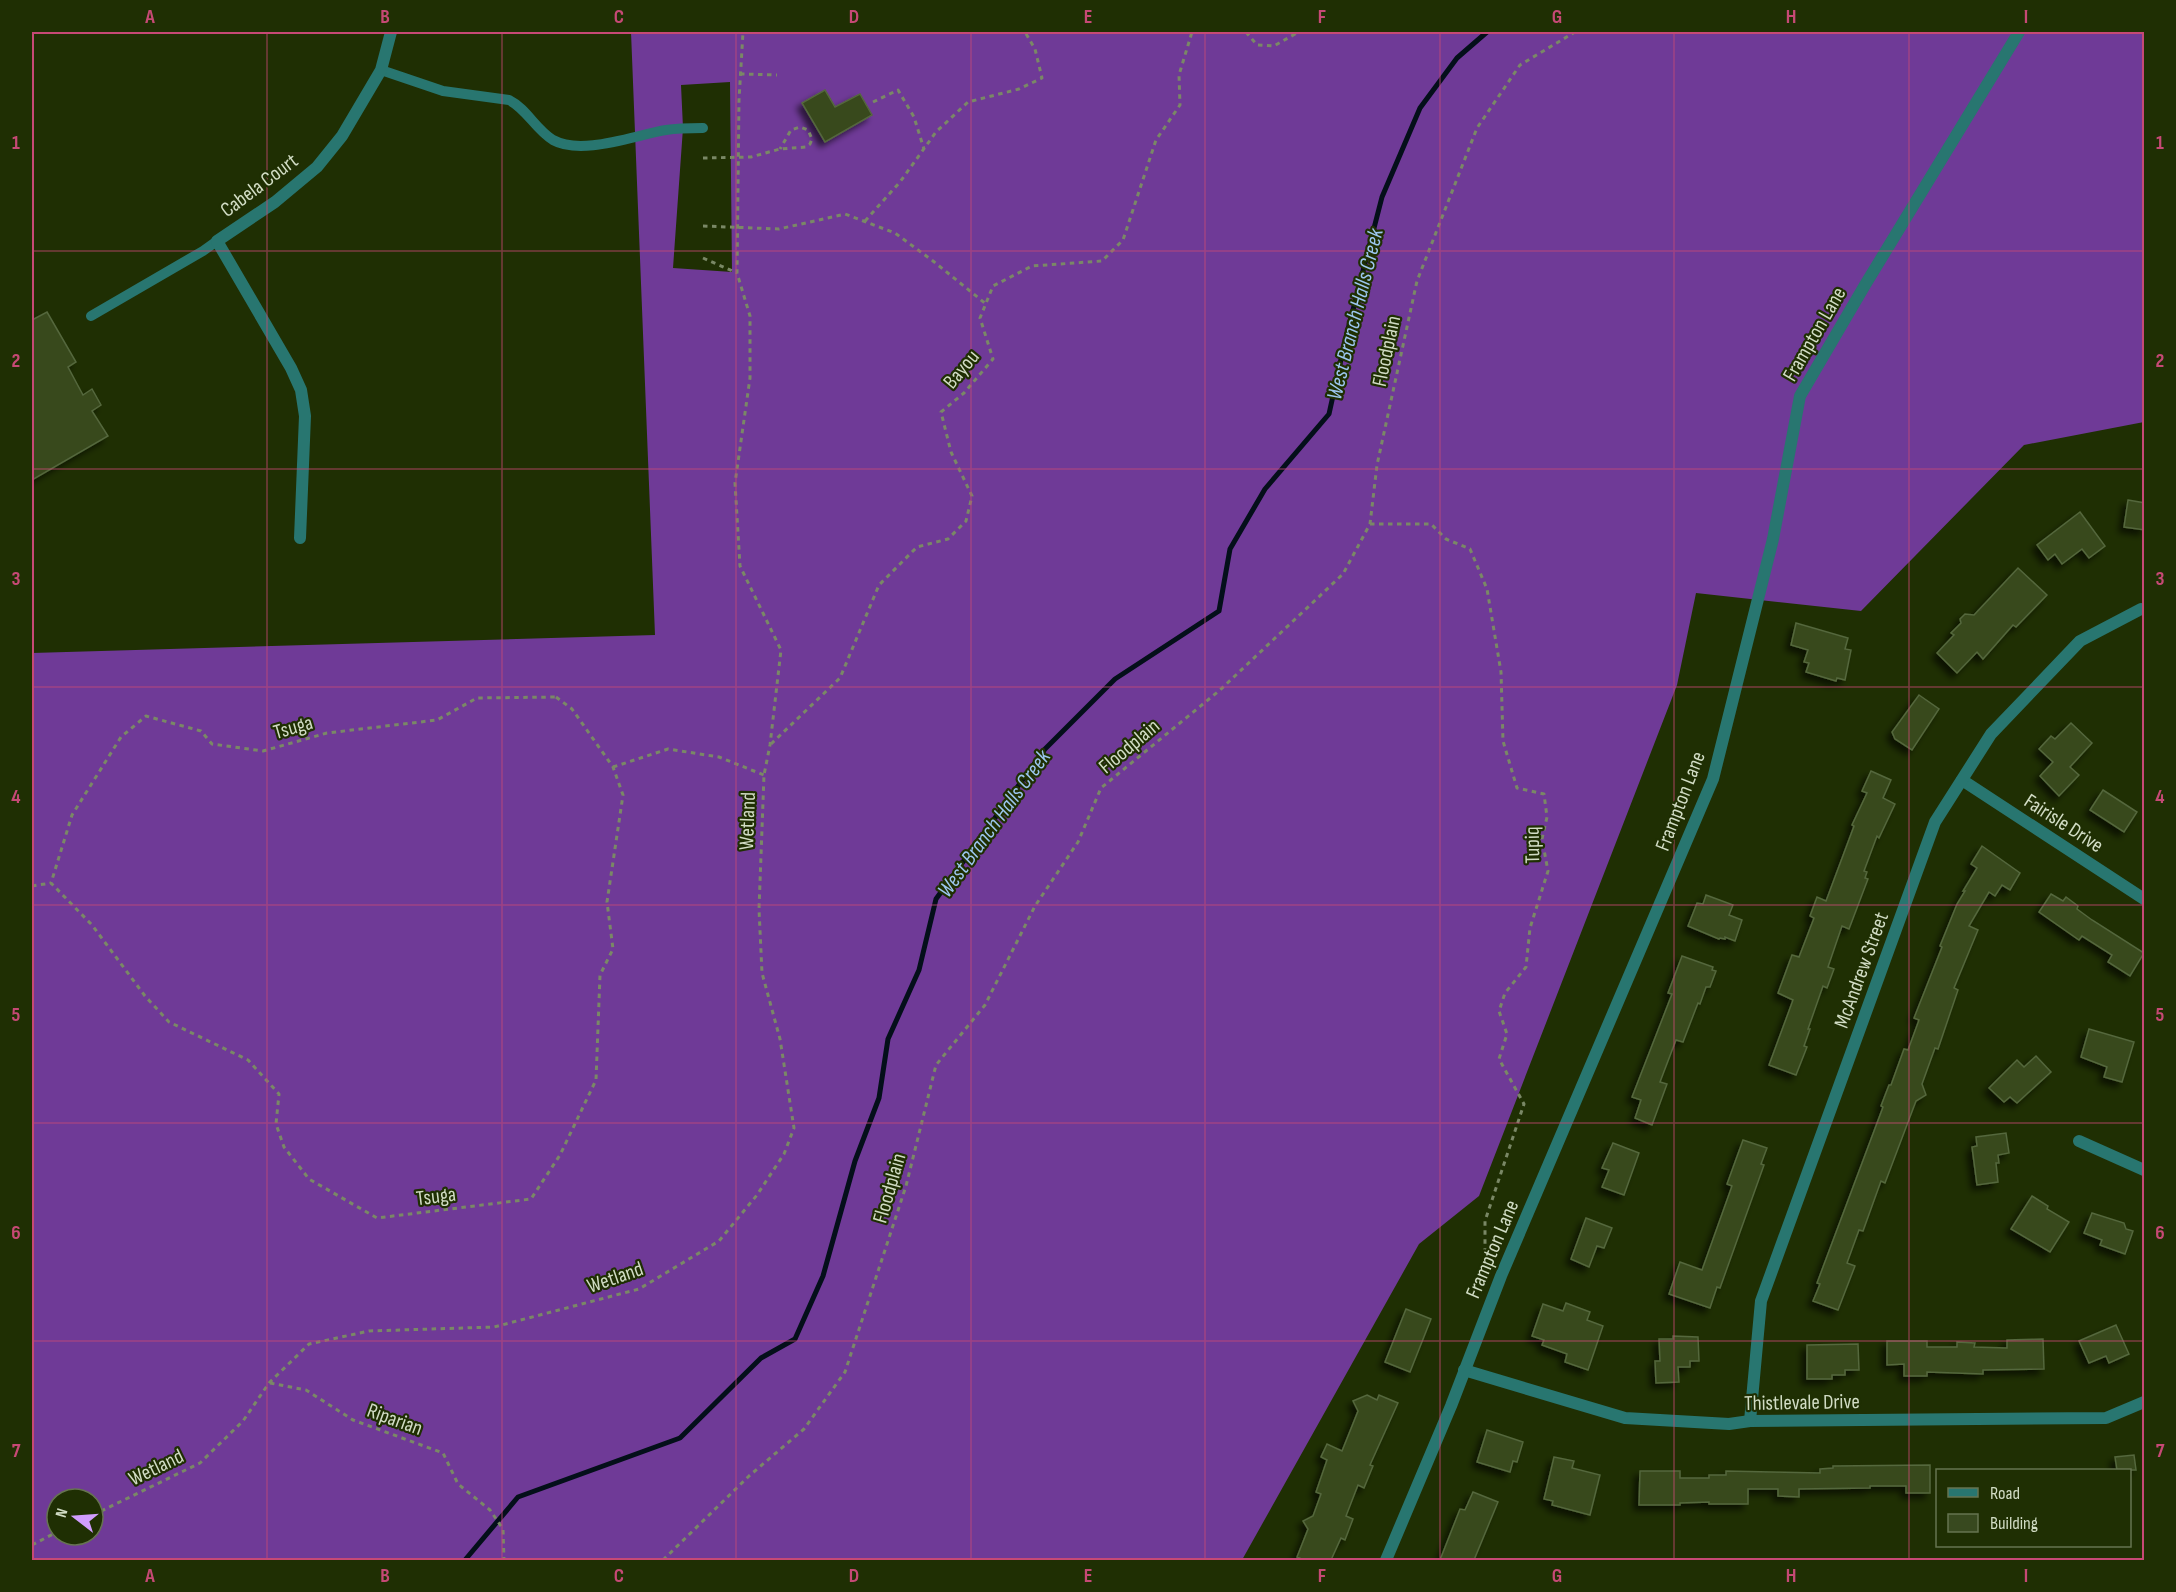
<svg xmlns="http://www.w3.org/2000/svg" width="2176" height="1592" font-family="'Sofia Sans Condensed',sans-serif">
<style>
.forest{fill:#6f3a97;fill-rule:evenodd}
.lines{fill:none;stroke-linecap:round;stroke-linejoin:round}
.stream{stroke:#040f1a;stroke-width:5}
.building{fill:#38491f;stroke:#54673c;stroke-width:1.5;filter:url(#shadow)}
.path{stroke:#7a8866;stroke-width:3;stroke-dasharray:4.5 4.5;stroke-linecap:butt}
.service{stroke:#287670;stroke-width:10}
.minor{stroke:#287670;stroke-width:12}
.grid{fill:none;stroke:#c64975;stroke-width:1.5;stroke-opacity:0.55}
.labels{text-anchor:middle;stroke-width:4.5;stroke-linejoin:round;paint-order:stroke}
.street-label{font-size:21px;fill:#d1dcc4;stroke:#1f2f03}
.water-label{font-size:22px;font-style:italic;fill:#9cc6ee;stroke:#1f2f03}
.neatline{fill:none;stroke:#c64975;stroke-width:2}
.grid-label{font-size:20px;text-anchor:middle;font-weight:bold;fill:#c64975}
</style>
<defs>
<filter id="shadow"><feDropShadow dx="-5" dy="5" stdDeviation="3" flood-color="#0009"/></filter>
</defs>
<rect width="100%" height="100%" fill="#1f2f03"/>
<path class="forest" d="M631 32H2144V422L2024 445 1861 611 1696 593 1677 685 1479 1196 1419 1244 1242 1560H32V653L655 635ZM730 82 732 272 673 268 683 128 681 85ZM57 1499H93V1535H57Z"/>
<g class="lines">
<polyline class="stream" points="465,1560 518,1497 680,1438 761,1358 795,1339 823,1276 855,1161 879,1098 888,1039 919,970 936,899 1045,749 1115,679 1219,611 1230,549 1265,489 1329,414 1345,341 1382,197 1420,108 1457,58 1487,32"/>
</g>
<g class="building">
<polygon points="825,90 835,107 860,94 872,115 825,142 802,103"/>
<polygon points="47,312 76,362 68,367 83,395 92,389 101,405 92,411 108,436 32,480 32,320"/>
<polygon points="2128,500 2145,503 2145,530 2124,527"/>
<polygon points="2080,512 2105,546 2089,558 2082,549 2062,564 2055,554 2048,560 2037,545"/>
<polygon points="2018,568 2047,595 2016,627 2013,625 1983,659 1977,652 1957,673 1937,653 1954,635 1951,633 1961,623 1960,619 1965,614 1974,615"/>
<polygon points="1796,623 1848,638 1845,649 1851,650 1845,680 1837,678 1836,681 1806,672 1809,663 1804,662 1808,650 1791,645"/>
<polygon points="1919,695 1939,709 1912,750 1895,739 1892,732"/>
<polygon points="2071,723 2092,743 2070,767 2079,775 2059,796 2040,776 2053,762 2039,749 2051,736 2055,739"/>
<polygon points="1871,771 1891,780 1883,798 1895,804 1879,838 1877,836 1864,871 1867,872 1865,878 1868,879 1849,929 1842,926 1828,967 1834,969 1827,988 1823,986 1808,1029 1810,1029 1804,1046 1807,1047 1796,1075 1769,1065 1793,1000 1778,993 1792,955 1799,957 1814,918 1810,916 1817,897 1826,901 1854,826 1852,825 1867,793 1862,791"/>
<polygon points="2103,790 2137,812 2124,832 2090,810"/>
<polygon points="1982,846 2020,873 2010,890 2002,885 1995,896 1989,892 1969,926 1978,930 1954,988 1958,990 1938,1049 1935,1048 1922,1084 1926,1095 1916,1101 1885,1183 1881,1181 1863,1231 1859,1230 1847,1263 1855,1266 1838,1310 1813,1301 1820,1284 1817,1283 1883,1107 1881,1106 1889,1085 1891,1085 1904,1049 1908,1050 1919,1020 1914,1018 1942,947 1940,946 1957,904 1965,891 1963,891 1977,868 1971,864"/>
<polygon points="2051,894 2063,901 2066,897 2078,906 2077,909 2092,920 2144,953 2130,976 2108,962 2112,955 2082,936 2079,940 2039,912"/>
<polygon points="1706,895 1733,905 1729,915 1742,920 1735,941 1725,937 1725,939 1720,938 1719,939 1688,926 1697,903 1703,904"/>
<polygon points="1682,956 1713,967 1712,970 1716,971 1710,987 1706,987 1700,1004 1698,1003 1683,1042 1676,1040 1660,1082 1667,1084 1652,1125 1635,1118 1641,1100 1632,1097 1672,994 1668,993"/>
<polygon points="2089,1029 2134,1042 2122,1082 2104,1077 2107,1067 2081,1057"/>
<polygon points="2036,1056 2051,1072 2017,1103 2010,1097 2004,1102 1989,1088 2017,1060 2024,1067"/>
<polygon points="2006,1133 2009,1153 1998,1155 1999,1163 1996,1163 1998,1182 1977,1185 1972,1147 1977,1146 1976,1137"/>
<polygon points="1743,1140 1767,1148 1761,1164 1764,1165 1720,1288 1717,1287 1710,1308 1669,1294 1680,1262 1702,1270 1732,1186 1727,1184"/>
<polygon points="1613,1143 1639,1153 1624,1195 1602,1187 1609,1170 1602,1168"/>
<polygon points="2032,1196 2048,1206 2047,1209 2069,1222 2050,1252 2011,1229"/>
<polygon points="2092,1213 2124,1223 2126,1229 2133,1231 2125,1254 2100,1245 2102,1240 2084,1233"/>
<polygon points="1586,1218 1612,1228 1604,1248 1597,1246 1589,1267 1571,1259"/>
<polygon points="1566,1303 1590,1312 1587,1320 1603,1326 1588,1370 1565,1362 1567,1354 1542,1345 1544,1340 1532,1336 1543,1304 1563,1311"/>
<polygon points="1406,1309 1431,1319 1410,1372 1385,1362"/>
<polygon points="2116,1325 2129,1354 2109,1363 2106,1356 2089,1363 2079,1341"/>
<polygon points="1673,1336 1698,1337 1699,1361 1690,1361 1690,1367 1678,1367 1679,1382 1656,1383 1655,1361 1660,1361 1659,1339 1673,1339"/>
<polygon points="2043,1339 2044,1369 1983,1370 1983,1374 1927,1372 1927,1376 1904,1376 1904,1364 1887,1365 1887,1341 1927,1341 1927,1347 1957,1347 1957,1342 1975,1343 1974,1347 2007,1348 2007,1340"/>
<polygon points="1858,1344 1859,1370 1845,1370 1845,1375 1832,1375 1832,1379 1807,1379 1807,1345"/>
<polygon points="1367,1395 1377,1400 1379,1395 1398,1403 1370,1465 1373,1466 1364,1488 1358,1485 1346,1516 1353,1519 1345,1540 1341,1538 1331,1560 1304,1560 1297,1557 1308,1529 1303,1521 1313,1516 1321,1494 1316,1492 1327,1460 1321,1457 1327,1444 1342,1451 1358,1411 1353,1401"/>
<polygon points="1487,1430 1523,1442 1517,1462 1513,1461 1510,1472 1477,1462"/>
<polygon points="2134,1455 2136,1470 2117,1470 2115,1457"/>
<polygon points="1554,1457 1574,1461 1572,1468 1600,1475 1590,1515 1552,1505 1553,1501 1544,1499"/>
<polygon points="1930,1465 1930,1493 1906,1493 1906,1486 1870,1486 1870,1488 1799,1489 1799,1497 1778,1496 1778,1489 1748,1489 1748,1504 1709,1504 1709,1502 1680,1503 1680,1505 1639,1505 1640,1471 1680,1471 1680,1478 1709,1478 1709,1475 1726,1475 1726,1471 1820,1473 1820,1469 1833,1468 1833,1466"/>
<polygon points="1473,1492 1498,1502 1474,1560 1440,1560 1460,1509 1465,1510"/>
</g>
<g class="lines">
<g class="path">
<polyline points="1246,32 1257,45 1274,46 1295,34 1296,32"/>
<polyline points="740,74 777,75"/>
<polyline points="873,102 898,90 914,117 924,149"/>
<polyline points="703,158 751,157 780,149 806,147 810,144 812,139 808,130 800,127 791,130 780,149"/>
<polyline points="865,221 900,182 936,132 968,102 1019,89 1042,78 1035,49 1025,32"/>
<polyline points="703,226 779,229 845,214 895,233 933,261 986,304"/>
<polyline points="703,258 737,273"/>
<polyline points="1370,524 1431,524 1446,539 1470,549 1487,589 1501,672 1503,741 1517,788 1544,794 1547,817 1542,839 1548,871 1530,928 1526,967 1505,993 1499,1011 1507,1034 1499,1059 1524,1104 1485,1221 1485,1269 1487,1270"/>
<polygon points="556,697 572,709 613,767 623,795 607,902 613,949 600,975 596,1080 560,1155 531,1199 377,1218 309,1179 284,1147 276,1124 279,1094 248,1060 169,1022 145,996 92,925 51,883 72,815 121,737 146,716 201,731 212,744 263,751 327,733 437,720 477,698"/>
<polyline points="771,744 840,678 879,585 917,547 948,539 966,521 972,496 951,452 941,412 964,393 993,359 980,318 993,286 1032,266 1102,261 1123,240 1156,140 1180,105 1179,75 1192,32"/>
<polyline points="613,767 668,749 719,757 764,775"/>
<polyline points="32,886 51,883"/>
<polyline points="270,1383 306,1390 353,1420 443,1453 458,1484 490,1510 503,1529 504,1560"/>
<polyline points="93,1515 200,1463 243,1421 269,1383 309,1344 369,1331 494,1327 639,1289 719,1241 757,1195 784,1154 794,1128 780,1039 762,973 759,909 764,775 770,745 781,650 740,566 735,483 750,378 750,316 737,273 739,100 743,32"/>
<polyline points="32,1545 57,1532"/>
<polyline points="663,1560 749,1476 804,1429 845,1372 906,1186 936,1065 985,1005 1035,906 1078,842 1101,788 1220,690 1343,574 1370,524 1377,465 1417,281 1477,128 1520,65 1575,32"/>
</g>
<g class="service">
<path d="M381 70 443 91 509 100C527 109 535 129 553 140 582 156 635 135 666 130 678 128 691 128 703 128"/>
<polyline points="91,316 203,251 217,241"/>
</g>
<g class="minor">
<polyline points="300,538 305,416 301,390 291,368 217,241 275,202 317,167 342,136 381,70 391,32"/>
<polyline points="1962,780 2144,899"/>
<polyline points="2079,1141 2144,1170"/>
<polyline points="1464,1370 1625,1418 1729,1424 1750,1421 2106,1418 2144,1402"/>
<polyline points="1750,1421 1761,1301 1935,822 1991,734 2080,641 2141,609"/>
<polyline points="1386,1560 1451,1406 1501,1276 1713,779 1773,539 1800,396 1865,285 2019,32"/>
</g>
</g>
<path class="grid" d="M267 32V1560M502 32V1560M736 32V1560M971 32V1560M1205 32V1560M1440 32V1560M1674 32V1560M1909 32V1560M32 251H2144M32 469H2144M32 687H2144M32 905H2144M32 1123H2144M32 1341H2144"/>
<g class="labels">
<g class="street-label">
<text transform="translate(259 185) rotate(-37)" y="7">Cabela Court</text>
<text transform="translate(1814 334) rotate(-60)" y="7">Frampton Lane</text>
<text transform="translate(1386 351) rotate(-78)" y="7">Floodplain</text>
<text transform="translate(961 369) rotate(-50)" y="7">Bayou</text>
<text transform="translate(293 727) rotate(-16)" y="7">Tsuga</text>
<text transform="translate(1129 746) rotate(-40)" y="7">Floodplain</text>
<text transform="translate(1680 801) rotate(-69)" y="7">Frampton Lane</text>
<text transform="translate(747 821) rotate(-88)" y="7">Wetland</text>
<text transform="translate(2064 823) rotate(33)" y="7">Fairisle Drive</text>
<text transform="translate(1532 845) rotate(-91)" y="7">Tupiq</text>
<text transform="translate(1861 970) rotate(-70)" y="7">McAndrew Street</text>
<text transform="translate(889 1188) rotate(-74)" y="7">Floodplain</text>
<text transform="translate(436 1196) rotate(-7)" y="7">Tsuga</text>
<text transform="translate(1492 1249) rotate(-67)" y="7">Frampton Lane</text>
<text transform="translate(615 1277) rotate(-19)" y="7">Wetland</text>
<text transform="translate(1802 1402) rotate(-1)" y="7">Thistlevale Drive</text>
<text transform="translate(395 1419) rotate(20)" y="7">Riparian</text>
<text transform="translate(156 1467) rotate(-26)" y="7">Wetland</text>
</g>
<g class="water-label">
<text transform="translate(1354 314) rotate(-76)" y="8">West Branch Halls Creek</text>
<text transform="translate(993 823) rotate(-54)" y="8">West Branch Halls Creek</text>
</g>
</g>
<rect width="2176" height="1592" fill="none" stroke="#1f2f03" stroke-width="66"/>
<rect x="1936" y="1469" width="195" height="78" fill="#1f2f03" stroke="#667450" stroke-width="1.5"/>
<rect x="1948" y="1488" width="30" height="9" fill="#287670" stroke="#667450" stroke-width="1.5"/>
<text x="1990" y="1499" font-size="18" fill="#d1dcc4">Road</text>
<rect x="1948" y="1514" width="30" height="18" fill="#38491f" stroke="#667450" stroke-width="1.5"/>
<text x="1990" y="1529" font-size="18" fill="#d1dcc4">Building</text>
<g transform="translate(75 1517) rotate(287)"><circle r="28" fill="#1f2f03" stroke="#667450" stroke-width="1.5"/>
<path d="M0-4.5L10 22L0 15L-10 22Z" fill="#d09dfe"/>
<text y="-9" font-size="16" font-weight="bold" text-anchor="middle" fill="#d1dcc4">N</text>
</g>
<rect x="33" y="33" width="2110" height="1526" class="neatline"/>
<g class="grid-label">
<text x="150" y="23">A</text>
<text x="385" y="23">B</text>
<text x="619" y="23">C</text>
<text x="854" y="23">D</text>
<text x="1088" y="23">E</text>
<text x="1322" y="23">F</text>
<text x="1557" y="23">G</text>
<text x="1791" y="23">H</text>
<text x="2026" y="23">I</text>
<text x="16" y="149">1</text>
<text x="2160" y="149">1</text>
<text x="16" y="367">2</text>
<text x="2160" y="367">2</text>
<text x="16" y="585">3</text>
<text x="2160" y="585">3</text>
<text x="16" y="803">4</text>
<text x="2160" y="803">4</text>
<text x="16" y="1021">5</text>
<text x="2160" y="1021">5</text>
<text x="16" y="1239">6</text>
<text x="2160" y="1239">6</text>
<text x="16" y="1457">7</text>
<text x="2160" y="1457">7</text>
<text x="150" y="1582">A</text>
<text x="385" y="1582">B</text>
<text x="619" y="1582">C</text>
<text x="854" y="1582">D</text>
<text x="1088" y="1582">E</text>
<text x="1322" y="1582">F</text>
<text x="1557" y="1582">G</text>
<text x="1791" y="1582">H</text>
<text x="2026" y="1582">I</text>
</g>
</svg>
